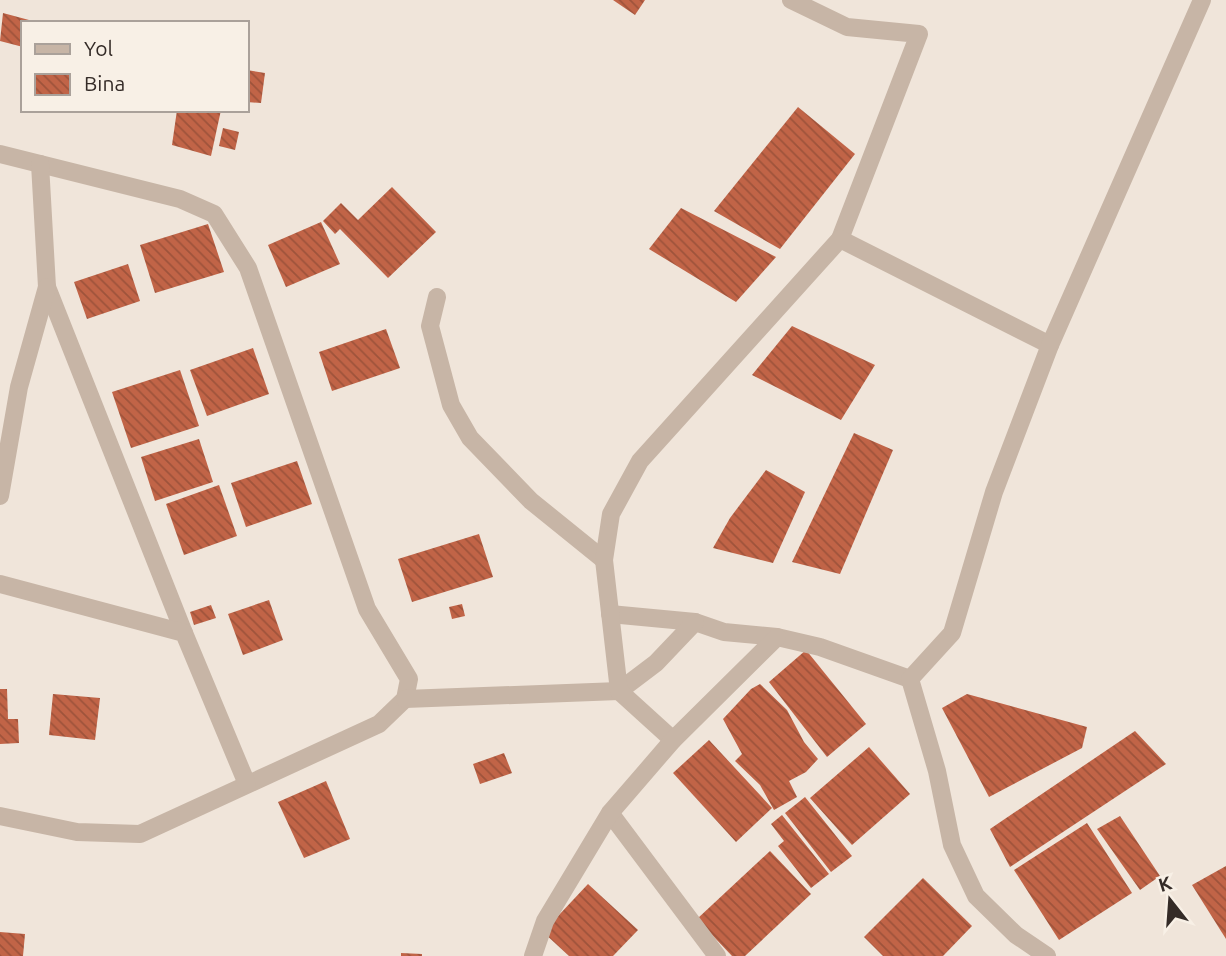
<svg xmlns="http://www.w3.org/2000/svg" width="1226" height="956" font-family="Ubuntu,sans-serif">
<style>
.building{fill:url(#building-back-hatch)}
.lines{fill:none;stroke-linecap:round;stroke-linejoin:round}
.street{stroke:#c7b5a6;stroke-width:18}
</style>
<defs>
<pattern id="building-back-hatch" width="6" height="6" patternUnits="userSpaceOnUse" patternTransform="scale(1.75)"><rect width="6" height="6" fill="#c16447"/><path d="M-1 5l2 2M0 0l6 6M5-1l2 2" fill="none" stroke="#9e533b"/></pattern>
</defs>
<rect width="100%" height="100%" fill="#f0e5da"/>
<g class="building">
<polygon points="613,0 645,0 635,15"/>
<polygon points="3,13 29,20 28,23 23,23 23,47 0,41"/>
<polygon points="247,70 265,73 261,103 247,102"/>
<polygon points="798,107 855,154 780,249 714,211"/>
<polygon points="177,110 221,110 211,156 172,145"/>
<polygon points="223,128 239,132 235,150 219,146"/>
<polygon points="392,187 436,232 388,278 340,229 335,234 323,221 341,203 358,220"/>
<polygon points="681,208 776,257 736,302 649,249"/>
<polygon points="321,222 340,264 286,287 268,245"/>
<polygon points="208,224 224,272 155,293 140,245"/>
<polygon points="128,264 140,301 87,319 74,282"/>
<polygon points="792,326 875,365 841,420 752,375"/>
<polygon points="386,329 400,368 332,391 319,352"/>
<polygon points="253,348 269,394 207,416 190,370"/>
<polygon points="180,370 199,426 131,448 112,392"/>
<polygon points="854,433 893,450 840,574 792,562"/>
<polygon points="199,439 213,482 155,501 141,457"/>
<polygon points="297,461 312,504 246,527 231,483"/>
<polygon points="766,470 805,492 773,563 713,548 730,518"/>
<polygon points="219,485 237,536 184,555 166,504"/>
<polygon points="479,534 493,577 412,602 398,559"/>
<polygon points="269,600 283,640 243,655 228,614"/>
<polygon points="462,604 465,616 452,619 449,607"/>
<polygon points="211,605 216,618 194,625 190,612"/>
<polygon points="806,650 866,724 827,757 769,682"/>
<polygon points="760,684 787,710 804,742 818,759 806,772 789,781 797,797 774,810 760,785 735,761 742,754 723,719 751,689"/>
<polygon points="0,689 7,689 8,719 18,719 19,743 0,744"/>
<polygon points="53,694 100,698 95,740 49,735"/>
<polygon points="967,694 1087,727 1082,748 989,797 942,708"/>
<polygon points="1135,731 1166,764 1010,867 990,829"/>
<polygon points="709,740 772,808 736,842 673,773"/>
<polygon points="869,747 910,794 852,845 810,798"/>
<polygon points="504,753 512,773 480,784 473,764"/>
<polygon points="326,781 350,839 304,858 278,802"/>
<polygon points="805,797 852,856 831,872 785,813"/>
<polygon points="782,815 829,874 811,888 778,846 784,841 771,824"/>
<polygon points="1120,816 1160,876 1140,890 1097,829"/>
<polygon points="1087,823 1132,893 1059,940 1014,870"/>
<polygon points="770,851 811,894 745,956 732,956 697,919"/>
<polygon points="1226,866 1226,939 1192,885"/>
<polygon points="923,878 972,926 943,956 883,956 864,937"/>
<polygon points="588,884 638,930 613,956 569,956 543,932"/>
<polygon points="0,932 25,934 23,956 0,956"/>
<polygon points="401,953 422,954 422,956 401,956"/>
</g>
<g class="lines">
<g class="street">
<polyline points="791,0 847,27 919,34 840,239"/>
<polyline points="0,154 180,199 214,214 248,268 367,609 409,679 405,699 379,724 140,834 77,832 0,816"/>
<polyline points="40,164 47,287 184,633"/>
<polyline points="437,297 430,326 451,405 470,438 531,501 604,560"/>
<polyline points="0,496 19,387 47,287"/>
<polyline points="0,584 184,633 247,784"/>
<polyline points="610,614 695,622 724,632 777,637 820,647 910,679"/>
<polyline points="405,699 619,691 656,663 695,622"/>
<polyline points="673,740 619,691 604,560 611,514 640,461 840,239 1050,345"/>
<polyline points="610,813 717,956"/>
<polyline points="533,956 545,921 610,813 673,740 777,637"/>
<polyline points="1047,956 1016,935 976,896 952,845 937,771 910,679 952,633 994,492 1050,345 1202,0"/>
</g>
</g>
<rect x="21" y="21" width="228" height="91" fill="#f8f0e6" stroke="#aaa19a" stroke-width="2"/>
<rect x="35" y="44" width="35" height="10" fill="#c7b5a6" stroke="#aaa19a" stroke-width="2"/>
<text x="84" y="56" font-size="21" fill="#342b27">Yol</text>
<rect x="35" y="74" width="35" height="21" fill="url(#building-back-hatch)" stroke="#aaa19a" stroke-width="2"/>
<text x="84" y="91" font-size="21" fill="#342b27">Bina</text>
<g transform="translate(1170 900) rotate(343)" stroke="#f8f0e6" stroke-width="5" paint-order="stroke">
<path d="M0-5L12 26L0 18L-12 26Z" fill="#342b27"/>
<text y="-10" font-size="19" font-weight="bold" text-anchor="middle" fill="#342b27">K</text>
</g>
</svg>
